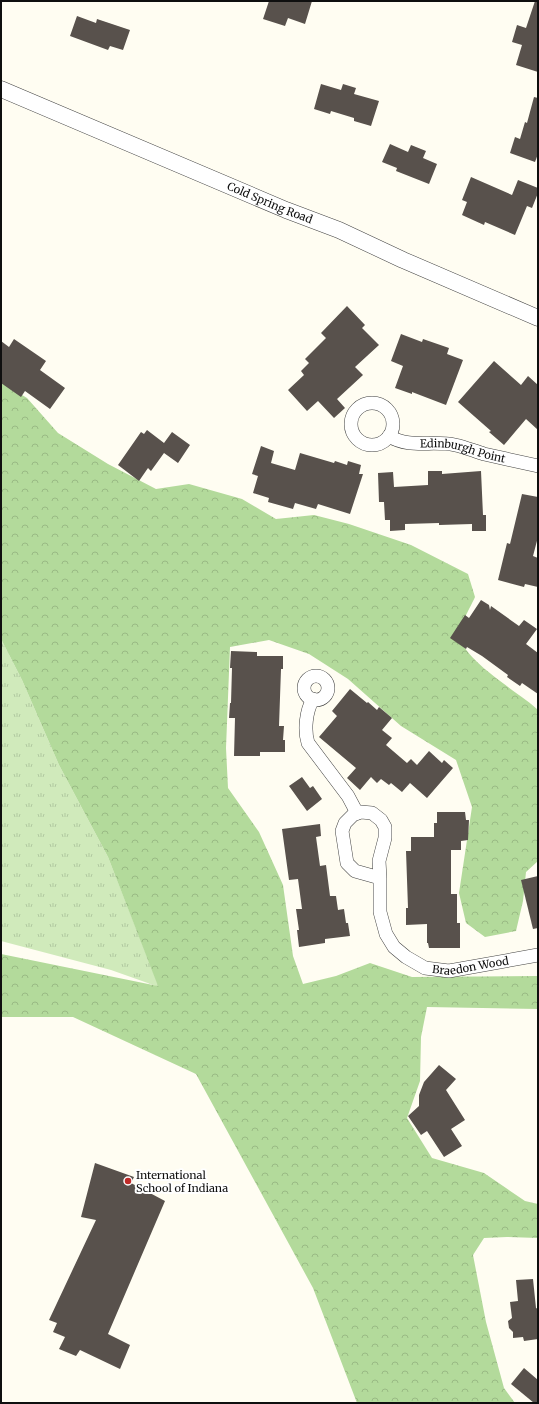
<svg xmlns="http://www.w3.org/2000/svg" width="539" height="1404" font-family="Merriweather,serif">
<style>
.grass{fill:url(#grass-tufts)}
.forest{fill:url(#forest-crowns)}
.building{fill:#58514c}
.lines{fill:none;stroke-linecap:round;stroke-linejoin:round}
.minor-casing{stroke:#424242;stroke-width:14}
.tertiary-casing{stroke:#424242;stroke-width:17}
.minor{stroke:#fff;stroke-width:13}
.tertiary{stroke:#fff;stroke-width:16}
.poi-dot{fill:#bf2b28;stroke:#fff;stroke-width:1.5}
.labels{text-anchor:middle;stroke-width:4;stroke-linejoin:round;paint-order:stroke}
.street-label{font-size:11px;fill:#0f0f0f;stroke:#fff}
.poi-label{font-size:11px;fill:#0f0f0f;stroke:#fff;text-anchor:start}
</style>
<defs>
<pattern id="grass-tufts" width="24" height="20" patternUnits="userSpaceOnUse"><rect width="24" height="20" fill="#d0eabb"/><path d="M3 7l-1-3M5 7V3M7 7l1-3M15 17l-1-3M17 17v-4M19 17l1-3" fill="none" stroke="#b1c8a0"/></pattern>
<pattern id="forest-crowns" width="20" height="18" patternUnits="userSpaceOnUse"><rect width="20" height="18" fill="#b3da9b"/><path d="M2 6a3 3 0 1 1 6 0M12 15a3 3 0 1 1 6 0" fill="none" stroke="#99ba84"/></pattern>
</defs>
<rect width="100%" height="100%" fill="#fffdf2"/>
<polygon class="grass" points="1,639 22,680 59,765 108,857 159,987 111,970 1,941"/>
<path class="forest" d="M1 382 27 398 58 433 108 464 156 489 189 484 242 499 276 519 314 515 349 524 411 545 468 574 475 597C472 604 461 623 460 631 455 657 521 693 538 710V861L526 872 523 901 516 931 485 937 466 923 459 893 472 807 456 760 401 726 348 679 309 654 269 640 230 647 226 748 228 788 259 832 283 885 293 956 303 984 336 976 370 963 412 977 538 976V1009L427 1007 421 1037 420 1081 407 1118 432 1158 484 1173 525 1201 538 1204V1238L507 1237 484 1238 473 1255 486 1322 504 1388 515 1403H357L313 1288 196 1074 73 1017H1V954L158 986 108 857 59 765 22 680 1 639Z"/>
<g class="building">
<polygon points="269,1 312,1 305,24 288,18 285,26 263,19"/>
<polygon points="535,1 538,1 538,72 516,65 522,45 512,42 517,25 526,28"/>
<polygon points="77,16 96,23 97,19 130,30 123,50 110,46 108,50 70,36"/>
<polygon points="321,84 341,90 343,84 356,88 354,94 379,101 371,126 354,121 354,118 331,111 330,114 314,109"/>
<polygon points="534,97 538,98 538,154 535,162 510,153 515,137 520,139 525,122 527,123"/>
<polygon points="390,144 408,152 411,145 426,151 423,158 437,164 429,184 396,171 397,168 382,162"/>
<polygon points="471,177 512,195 518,180 538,188 538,193 532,208 527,206 515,235 485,222 484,225 462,215 467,202 462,200"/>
<polygon points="347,306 365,325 362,328 379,345 355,367 363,375 337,399 345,408 334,418 318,401 307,411 288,390 304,375 301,371 309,363 305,359 326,338 321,333"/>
<polygon points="401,334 422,342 423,339 449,348 447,354 463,360 446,405 412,392 412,394 395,388 403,366 391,361"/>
<polygon points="14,339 46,361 40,370 65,388 50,409 25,391 21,397 1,383 1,341 9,347"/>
<polygon points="494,361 521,385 528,376 538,385 538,430 526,419 504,445 489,432 491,431 458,402"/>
<polygon points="147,430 164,443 172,432 190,445 178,463 164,453 151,471 148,468 139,481 118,465 141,432 144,434"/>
<polygon points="261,446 274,451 271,463 295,470 300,453 334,463 335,461 347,465 348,461 361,465 359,474 363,474 350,514 318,504 316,509 295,503 293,509 268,502 269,498 253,493 258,476 252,474"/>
<polygon points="428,471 442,471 442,474 481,471 483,515 486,515 486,531 472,531 472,524 439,525 439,523 405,524 405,530 390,531 390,520 385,520 384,502 379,502 378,473 393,472 394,487 428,485"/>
<polygon points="522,494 538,497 538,537 533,556 538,558 538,587 525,584 524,587 498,580 507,543 510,544"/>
<polygon points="481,600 489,605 490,610 491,606 519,626 524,620 537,629 526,644 538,653 538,694 522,683 520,686 507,677 508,675 482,656 467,647 466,649 450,638 465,615 469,618"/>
<polygon points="231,651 257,652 257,656 283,656 283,669 281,669 279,726 284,726 283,740 285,740 285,752 260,752 260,756 234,756 235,718 229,718 230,703 231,703 232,668 230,668"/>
<polygon points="350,689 367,703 368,702 377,710 379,707 392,718 382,730 392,738 386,745 407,763 411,759 417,765 429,751 442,763 444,760 453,768 427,798 410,783 402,792 391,783 389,785 381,779 377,783 371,777 360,790 347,778 356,768 319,737 337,716 332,711"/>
<polygon points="302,777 310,788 313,786 322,799 307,811 289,786"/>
<polygon points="437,812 465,812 466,820 469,820 468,840 461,841 461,850 451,850 451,894 457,894 457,923 460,923 460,948 429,948 428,943 427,943 427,924 406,925 406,908 408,908 406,851 411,851 411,837 434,837 434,823 437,823"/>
<polygon points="320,824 321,836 316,837 320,866 326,865 330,896 336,896 338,910 344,909 346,923 348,923 350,936 325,939 325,943 299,947 297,930 299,930 296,909 302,909 298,879 289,880 282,829"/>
<polygon points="538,876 538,928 533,929 521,880"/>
<polygon points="439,1065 456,1079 446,1090 465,1120 451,1129 462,1146 444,1157 427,1131 421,1135 408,1116 419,1106 419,1095 424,1082"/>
<polygon points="95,1163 134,1177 131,1183 165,1201 108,1334 130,1345 120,1369 80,1350 76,1356 59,1349 65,1337 53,1332 57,1323 49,1320 96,1220 81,1217"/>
<polygon points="533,1279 536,1308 538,1309 538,1339 524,1341 523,1337 513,1338 513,1332 509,1328 508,1321 512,1318 510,1302 518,1301 516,1280"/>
<polygon points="524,1368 538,1380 538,1403 534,1403 511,1384"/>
</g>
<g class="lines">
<defs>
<g id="minor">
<circle cx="372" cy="424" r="21"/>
<path id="s1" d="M389 436C410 449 432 440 455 445 465 447 474 451 484 454 502 458 520 462 538 466"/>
<circle cx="316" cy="688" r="12"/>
<path d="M313 699C306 711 304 730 308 743L348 796 357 813"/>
<path id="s2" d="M380 878 355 871 347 863 342 831 345 823 353 815 361 812 372 813 381 820 385 827V838L379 861 380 878V912L386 934 394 947 406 957 425 968 449 971 538 955"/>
</g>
<g id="tertiary">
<path id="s3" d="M1 89 286 210 339 230 403 260 538 318"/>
</g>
</defs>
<use href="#minor" class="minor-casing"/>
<use href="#tertiary" class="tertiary-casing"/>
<use href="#minor" class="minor"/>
<use href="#tertiary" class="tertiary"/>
</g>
<circle class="poi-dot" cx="128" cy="1181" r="4"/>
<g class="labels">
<g class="street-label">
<text dy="4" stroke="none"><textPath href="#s3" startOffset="292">Cold Spring Road</textPath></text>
<text dy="4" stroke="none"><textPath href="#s1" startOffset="76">Edinburgh Point</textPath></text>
<text dy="4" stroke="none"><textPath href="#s2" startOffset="336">Braedon Wood</textPath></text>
</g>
<g class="poi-label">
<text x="136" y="1179">International<tspan x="136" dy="13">School of Indiana</tspan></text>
</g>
</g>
<rect width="539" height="1404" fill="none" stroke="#0f0f0f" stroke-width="4"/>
</svg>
